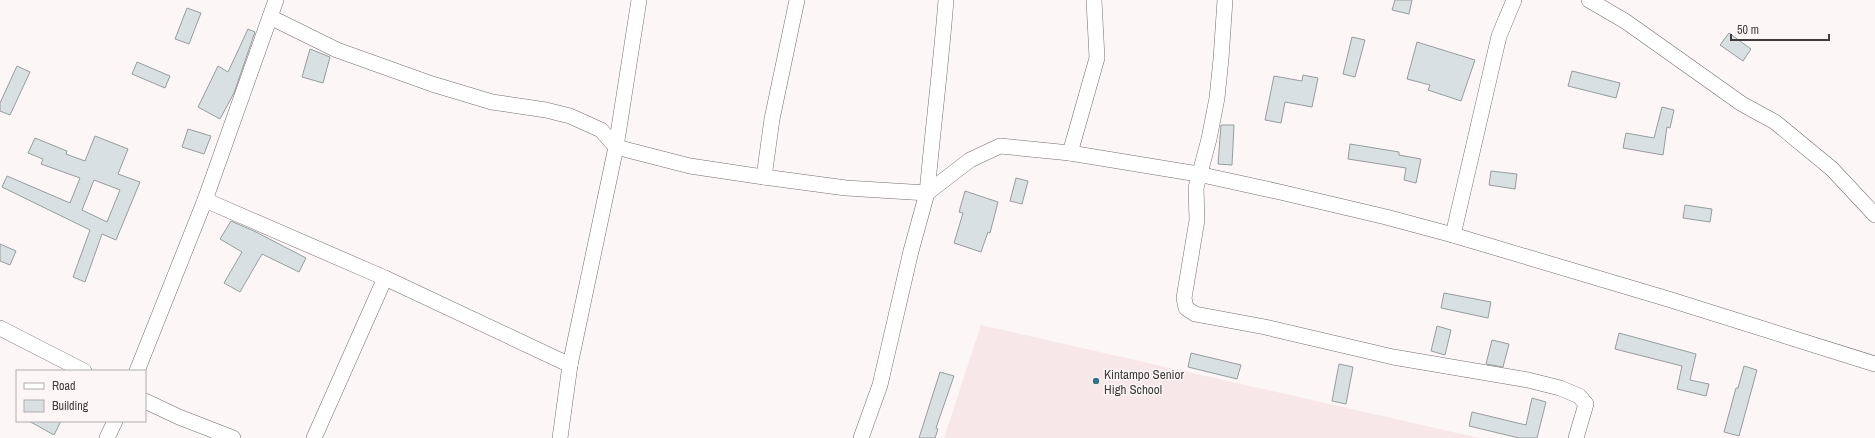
<svg xmlns="http://www.w3.org/2000/svg" width="1875" height="438" font-family="'Archivo Narrow',sans-serif">
<style>
.built{fill:#f7e7e9}
.building{fill:#d9e0e2;stroke:#969d9f;fill-rule:evenodd}
.lines{fill:none;stroke-linecap:round;stroke-linejoin:round}
.minor-casing{stroke:#746e6f;stroke-width:16}
.minor{stroke:#fff;stroke-width:15}
.poi-dot{fill:#337587;stroke:#fdf6f6;stroke-width:1.5}
.labels{text-anchor:middle;stroke-width:3;stroke-linejoin:round;paint-order:stroke}
.poi-label{font-size:13px;fill:#3f3c3c;stroke:#fdf6f6;text-anchor:start}
</style>
<rect width="100%" height="100%" fill="#fdf6f6"/>
<polygon class="built" points="981,325 1479,438 944,438"/>
<g class="building">
<polygon points="1395,0 1412,0 1409,14 1392,10"/>
<polygon points="187,8 201,13 189,44 175,39"/>
<polygon points="248,29 255,32 234,93 220,119 198,107 218,66 228,72"/>
<polygon points="1729,33 1751,49 1743,61 1720,45"/>
<polygon points="1352,37 1365,40 1355,77 1343,74"/>
<polygon points="1417,42 1475,60 1461,101 1428,90 1430,85 1407,79"/>
<polygon points="310,49 330,57 323,83 302,77"/>
<polygon points="137,62 170,76 165,88 132,74"/>
<polygon points="17,66 30,72 10,115 0,111 0,103"/>
<polygon points="1572,71 1620,83 1616,98 1568,86"/>
<polygon points="1303,75 1318,78 1312,107 1285,102 1281,123 1265,120 1274,76 1302,81"/>
<polygon points="1662,107 1674,110 1670,128 1667,127 1663,155 1623,148 1626,133 1654,138"/>
<polygon points="1221,125 1234,125 1232,165 1218,164"/>
<polygon points="188,129 211,136 204,154 182,147"/>
<path d="M95 136 128 149 118 174 140 182 116 240 102 234 85 282 73 277 90 230 2 187 7 176 70 203 80 178 41 164 43 159 28 153 35 138 67 151 66 154 85 161ZM94 180 120 190 107 222 82 210Z"/>
<polygon points="1350,144 1399,152 1399,155 1421,159 1416,183 1404,180 1406,168 1348,159"/>
<polygon points="1491,171 1517,174 1515,189 1489,185"/>
<polygon points="1016,178 1028,181 1022,204 1010,201"/>
<polygon points="965,191 998,202 990,233 988,232 981,252 954,243 963,213 959,212"/>
<polygon points="1685,205 1712,209 1710,222 1683,218"/>
<polygon points="231,221 256,232 306,258 299,272 262,254 240,292 224,283 242,252 220,239"/>
<polygon points="0,244 16,251 10,265 0,261"/>
<polygon points="1444,293 1491,302 1488,318 1441,308"/>
<polygon points="1437,326 1451,330 1445,355 1431,351"/>
<polygon points="1619,333 1696,354 1690,380 1709,384 1706,396 1677,389 1682,366 1615,349"/>
<polygon points="1492,340 1509,344 1503,367 1486,364"/>
<polygon points="1191,353 1241,365 1237,379 1188,367"/>
<polygon points="1339,364 1353,367 1346,404 1332,401"/>
<polygon points="1744,366 1757,370 1739,436 1724,432 1736,388 1738,388"/>
<polygon points="940,372 954,376 936,428 938,429 935,438 919,438"/>
<polygon points="1532,398 1546,402 1537,438 1519,438 1469,426 1472,412 1526,425"/>
<polygon points="29,421 61,421 54,435"/>
</g>
<g class="lines">
<defs>
<g id="minor">
<polyline points="1225,0 1221,59 1217,98 1209,139 1196,188 1197,220 1184,298 1186,308 1195,314 1265,327 1393,357 1528,380 1560,388 1579,396 1586,404 1576,438"/>
<polyline points="1589,0 1625,21 1742,104 1775,122 1832,169 1875,215"/>
<polyline points="270,17 337,50 432,84 492,102 546,110 570,116 601,130 616,147 690,166 764,177 846,188 927,193 911,251 880,385 861,438"/>
<polyline points="1070,153 1097,58 1094,0"/>
<polyline points="764,177 772,119 797,0"/>
<polyline points="927,193 970,160 1000,146 1070,153 1198,174 1280,192 1386,217 1453,235 1668,299 1875,364"/>
<path d="M927 193C933 128 941 64 946 0"/>
<polyline points="205,200 385,278 570,365"/>
<polyline points="1453,235 1499,36 1514,0"/>
<polyline points="0,328 84,371"/>
<polyline points="137,371 205,200 276,0"/>
<polyline points="145,401 179,417 233,438"/>
<polyline points="107,438 115,421"/>
<polyline points="314,438 385,278"/>
<polyline points="560,438 570,365 616,147 639,0"/>
</g>
</defs>
<use href="#minor" class="minor-casing"/>
<use href="#minor" class="minor"/>
</g>
<circle class="poi-dot" cx="1096" cy="381" r="4"/>
<g class="labels">
<g class="poi-label">
<text x="1104" y="379">Kintampo Senior<tspan x="1104" dy="15">High School</tspan></text>
</g>
</g>
<rect x="16" y="370" width="130" height="52" fill="#fdf6f6" stroke="#b1acac"/>
<rect x="24" y="383" width="20" height="6" fill="#ffffff" stroke="#b1acac"/>
<text x="52" y="390" font-size="12" fill="#3f3c3c">Road</text>
<rect x="24" y="400" width="20" height="12" fill="#d9e0e2" stroke="#b1acac"/>
<text x="52" y="410" font-size="12" fill="#3f3c3c">Building</text>
<path d="M1731 34v6h98v-6" fill="none" stroke="#3f3c3c" stroke-width="2"/>
<text x="1737" y="34" font-size="12" fill="#3f3c3c" stroke="#fdf6f6" stroke-width="3" paint-order="stroke">50 m</text>
</svg>
